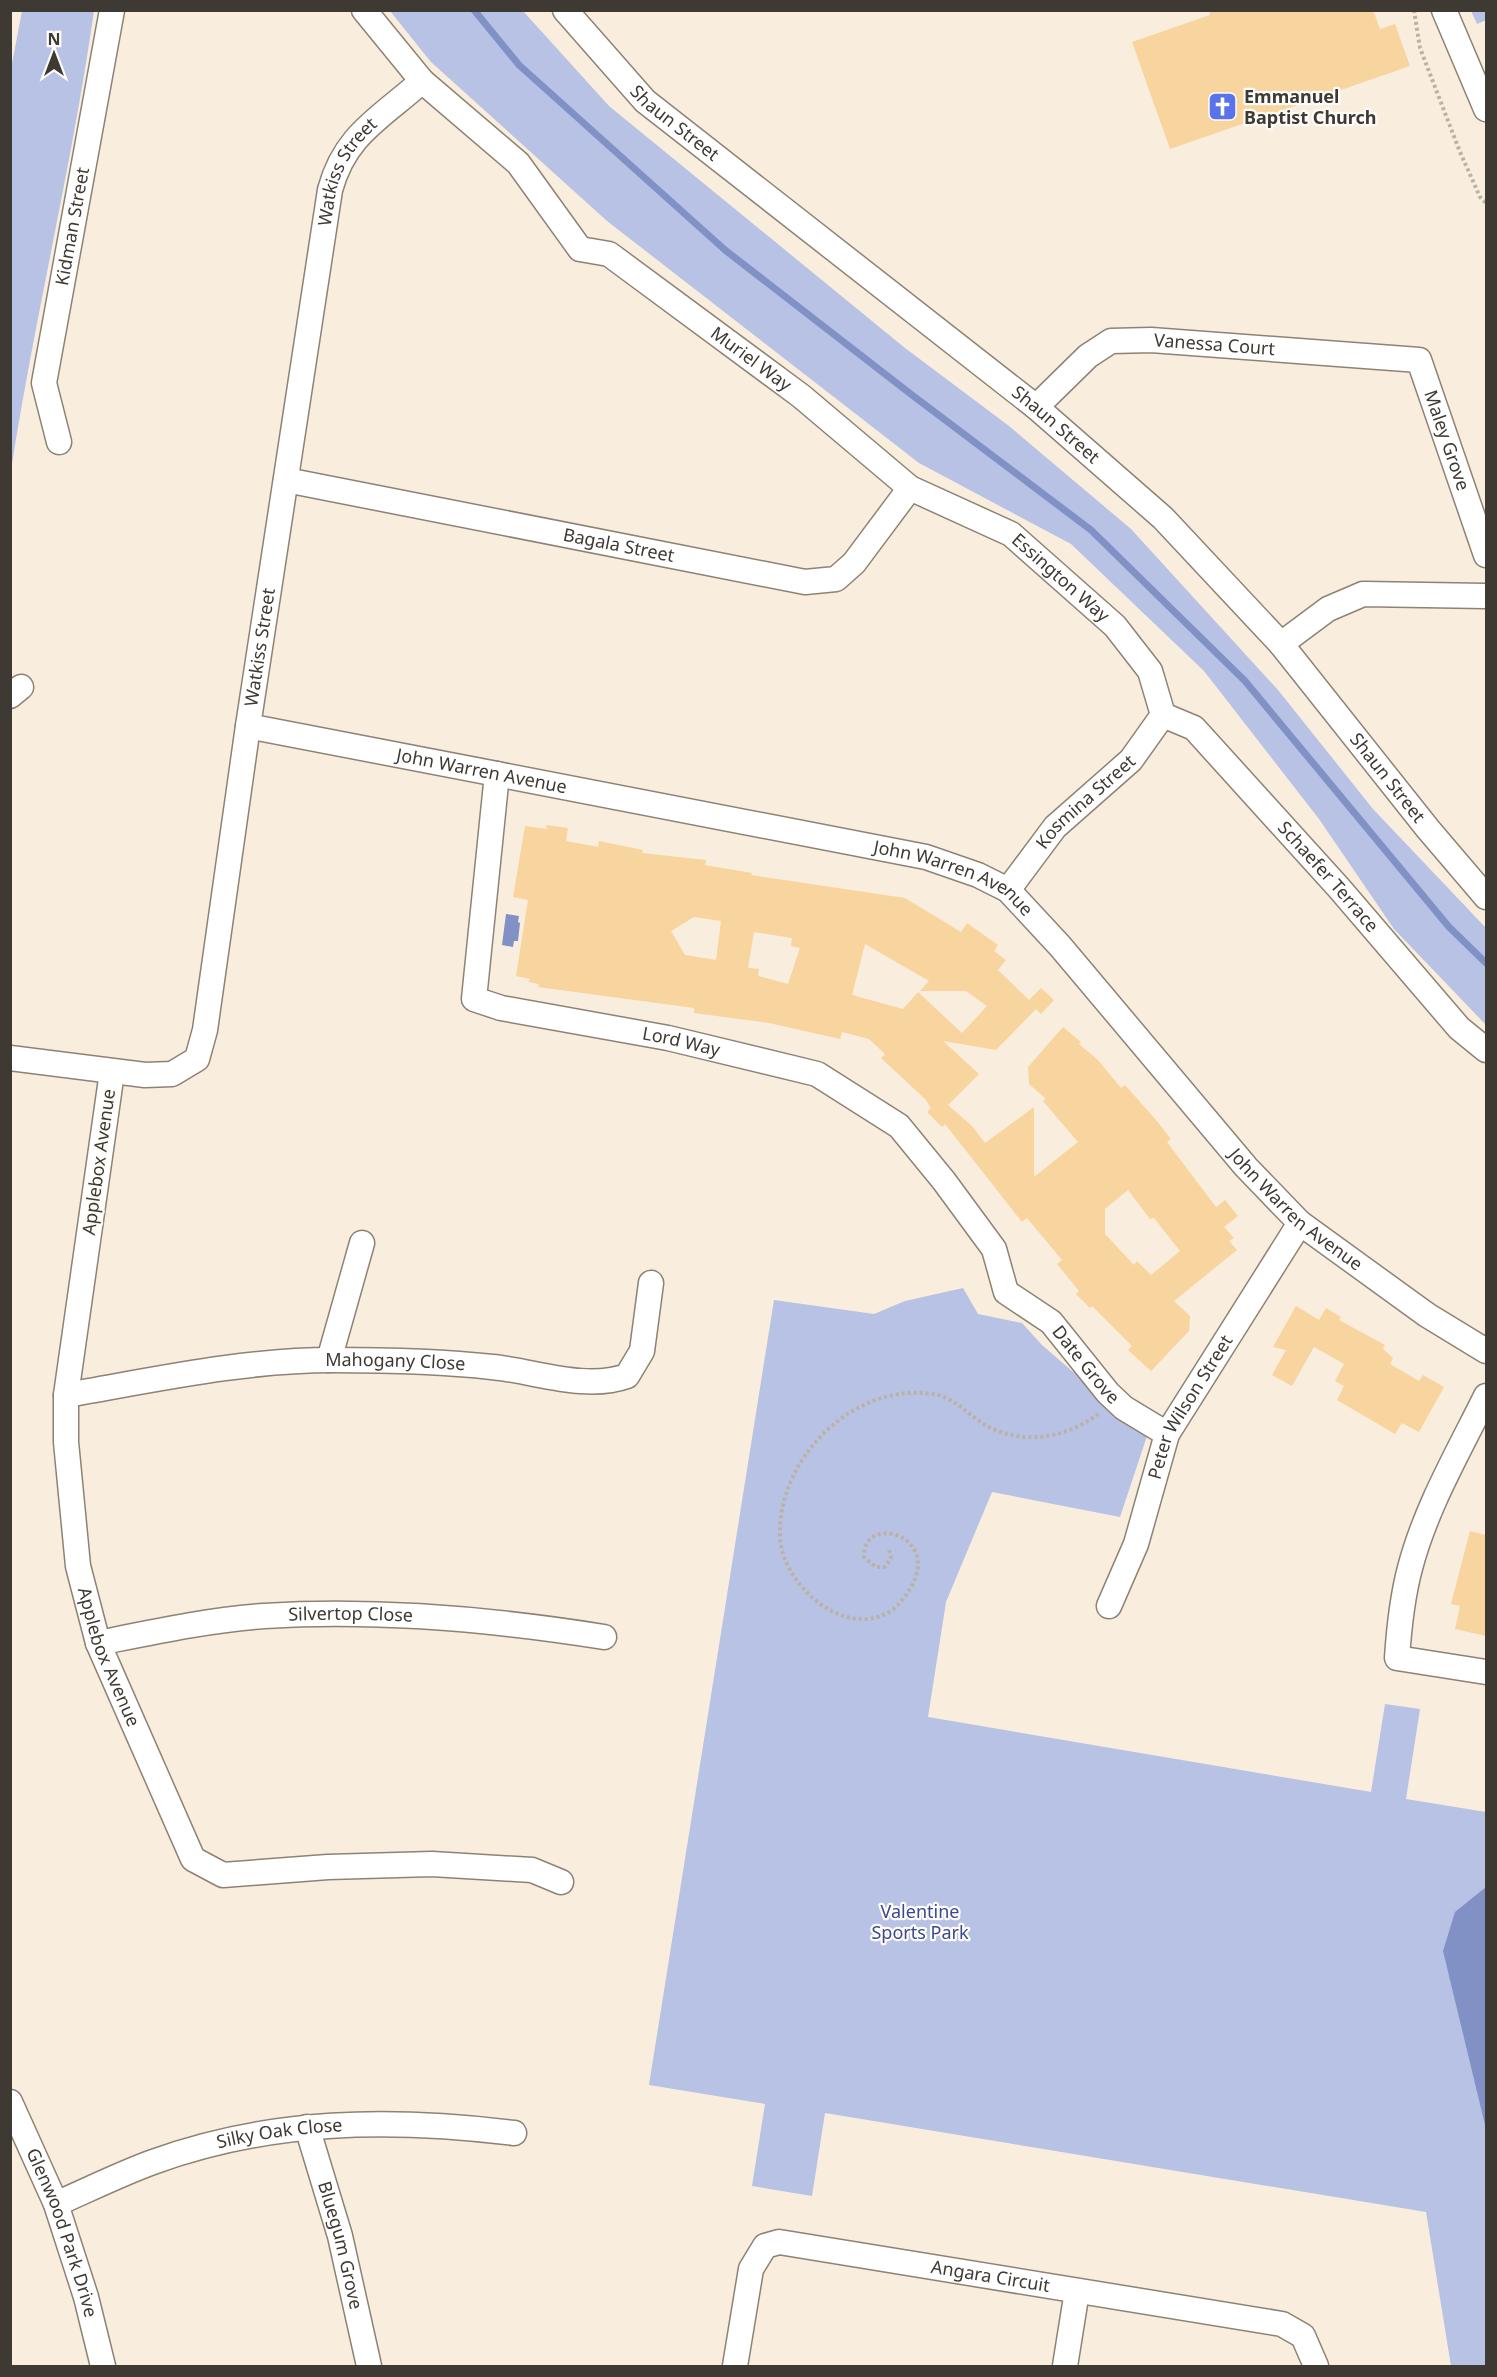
<svg xmlns="http://www.w3.org/2000/svg" width="1497" height="2377" font-family="'Noto Sans',sans-serif">
<style>
.green{fill:#b7c2e4}
.water{fill:#8191c6}
.lines{fill:none;stroke-linecap:round;stroke-linejoin:round}
.stream{stroke:#8191c6;stroke-width:7}
.building{fill:#f8d49e;fill-rule:evenodd}
.minor-casing{stroke:#8d8374;stroke-width:27}
.path{stroke:#bbb2a5;stroke-width:4;stroke-dasharray:3 3;stroke-linecap:butt}
.minor{stroke:#fff;stroke-width:24}
.labels{text-anchor:middle;stroke-width:4.5;stroke-linejoin:round;paint-order:stroke}
.poi-label{font-size:18px;font-weight:bold;fill:#3e3933;stroke:#fefcf8;text-anchor:start}
.street-label{font-size:18px;fill:#3e3933;stroke:#fefcf8}
.park-label{font-size:18px;fill:#3a4a8c;stroke:#fefcf8}
</style>
<rect width="100%" height="100%" fill="#f9eddd"/>
<g class="green">
<path d="M22 11H94C72 165 35 316 11 470L10 74Z"/>
<polygon points="390,11 523,11 609,106 905,348 1009,426 1131,529 1278,690 1373,809 1486,928 1486,1025 1394,929 1319,819 1204,671 1071,544 919,463 607,221 431,62"/>
<polygon points="1471,11 1486,11 1486,20 1477,24"/>
<polygon points="963,1288 978,1314 1022,1323 1042,1345 1147,1436 1120,1517 992,1492 946,1602 928,1717 1371,1792 1385,1704 1420,1709 1406,1799 1486,1812 1486,2366 1451,2366 1426,2212 825,2113 812,2196 752,2186 765,2104 649,2085 774,1300 874,1314 905,1301"/>
</g>
<g class="water">
<polygon points="506,914 519,916 518,922 520,923 518,941 514,941 513,947 502,945"/>
<polygon points="1486,1887 1486,2129 1443,1951 1455,1912"/>
</g>
<g class="lines">
<polyline class="stream" points="474,10 519,65 725,250 912,395 1091,530 1245,681 1449,927 1486,963"/>
</g>
<g class="building">
<polygon points="1209,10 1373,10 1380,29 1395,24 1410,66 1170,149 1132,42 1210,15"/>
<path d="M546 825 568 828 566 841 598 847 599 841 643 850 642 853 706 860 705 865 752 873 751 875 905 898 961 932 967 923 998 945 994 951 1006 960 998 970 1029 1000 1041 988 1054 1000 1041 1014 1036 1009 996 1050 943 1041 979 1074 948 1105 972 1126 985 1143 1034 1107V1177L1078 1142 1043 1101 1046 1099 1029 1084 1028 1067 1063 1027 1081 1042 1079 1044 1098 1060 1121 1088 1125 1085 1156 1120 1171 1139 1167 1142 1216 1207 1225 1200 1238 1216 1224 1227 1234 1238 1229 1241 1237 1250 1174 1301 1190 1316 1189 1331 1151 1371 1128 1350 1132 1346 1092 1306 1090 1308 1076 1294 1079 1291 1057 1264 1062 1260 1027 1218 1022 1222 945 1124 942 1127 927 1112 931 1108 925 1099 881 1058 885 1054 869 1039 842 1032 840 1039 769 1023 694 1013V1008L538 987 539 984 528 982 530 979 516 976 528 900 513 897 525 826 547 829ZM694 917 721 921 716 960 685 955 671 931ZM754 932 792 938 791 946 800 948 788 984 758 976 759 969 748 968ZM865 944 929 981 920 991H966L987 1006 962 1033 918 992 903 1009 852 995ZM1128 1190 1150 1219 1154 1218 1180 1251 1151 1275 1137 1261 1134 1265 1105 1234V1209Z"/>
<polygon points="1296,1306 1319,1320 1326,1308 1341,1317 1339,1320 1385,1345 1383,1349 1393,1358 1390,1364 1419,1381 1423,1375 1444,1387 1419,1432 1402,1423 1395,1434 1337,1400 1344,1386 1335,1381 1344,1364 1314,1347 1292,1386 1272,1375 1286,1350 1273,1347"/>
<polygon points="1470,1531 1486,1535 1486,1636 1455,1629 1460,1606 1451,1604"/>
</g>
<g class="lines">
<defs>
<g id="minor">
<path id="s1" d="M364 10 422 81 518 163 580 249 609 254 801 396 910 488 1011 534 1115 626 1150 671 1163 715"/>
<path id="s2" d="M565 10 645 101 1036 407 1163 518 1281 644 1428 829 1486 897"/>
<polyline points="1444,10 1486,109"/>
<path id="s3" d="M1036 407 1088 356 1111 341 1151 340 1419 360 1486 555"/>
<path id="s4" d="M59 442 44 383 112 10"/>
<path id="s5" d="M286 480 805 582 836 579 854 563 910 488"/>
<polyline points="1281,644 1328,609 1363,594 1486,596"/>
<polyline points="10,696 21,687"/>
<path id="s6" d="M1163 715 1194 728 1339 888 1459 1028 1486 1050"/>
<path id="s7" d="M248 726 926 857 978 875 1008 890 1060 946 1246 1167 1300 1223 1427 1315 1486 1351"/>
<path id="s8" d="M497 774 474 999 501 1008 668 1038 817 1074 899 1126 944 1181 994 1249 1006 1292 1051 1322 1108 1393 1124 1408 1167 1434"/>
<path id="s9" d="M1008 890 1055 827 1131 760 1163 715"/>
<path id="s10" d="M10 1058 145 1075 172 1074 197 1059 205 1030 248 726 330 190C345 134 381 118 422 81"/>
<path id="s11" d="M112 1072 66 1395V1442L78 1566 98 1643 193 1859 223 1875 328 1867 432 1864 532 1870 561 1882"/>
<polyline points="329,1360 362,1243"/>
<path id="s12" d="M66 1395C154 1380 243 1360 333 1360 386 1360 439 1361 492 1367 535 1371 585 1391 627 1376L642 1351 651 1283"/>
<path d="M1486 1396C1459 1451 1426 1507 1410 1568 1402 1598 1399 1628 1397 1658L1486 1672"/>
<path id="s13" d="M1109 1606 1136 1544 1167 1434 1300 1223"/>
<path id="s14" d="M98 1643C153 1632 208 1620 264 1616 378 1609 491 1619 604 1637"/>
<path id="s15" d="M10 2102 56 2204 86 2297 103 2366"/>
<path id="s16" d="M307 2127 340 2236 369 2366"/>
<path id="s17" d="M56 2204C88 2190 120 2174 153 2162 271 2119 391 2118 514 2133"/>
<path id="s18" d="M735 2366 751 2269 765 2246 779 2242 1282 2324 1303 2336 1316 2366"/>
<polyline points="1065,2366 1077,2291"/>
</g>
</defs>
<use href="#minor" class="minor-casing"/>
<g class="path">
<polyline points="1414,10 1420,48 1460,152 1480,197 1486,203"/>
<path d="M889 1550 891 1558 885 1567H876L864 1557C862 1513 943 1534 910 1589 905 1597 898 1607 889 1612 843 1639 782 1584 780 1537 777 1459 853 1382 933 1394 956 1397 971 1419 991 1428 1027 1445 1068 1437 1098 1414"/>
</g>
<use href="#minor" class="minor"/>
</g>
<defs>
<symbol id="church-square" viewBox="-11 -11 22 22"><rect x="-9" y="-9" width="18" height="18" rx="4" fill="#5a73ea" stroke="#fefcf8"/><path d="M-1.2-6h2.4v3.5h3.3v2.4h-3.3V6h-2.4V-.1h-3.3v-2.4h3.3Z" fill="#fff"/></symbol>
</defs>
<g fill-rule="evenodd">
<use href="#church-square" x="1206" y="90" width="33" height="33"/>
</g>
<g class="labels">
<g class="poi-label">
<text x="1244" y="103">Emmanuel<tspan x="1244" dy="21">Baptist Church</tspan></text>
</g>
<g class="street-label">
<text dy="6" stroke="none"><textPath href="#s2" startOffset="158">Shaun Street</textPath></text>
<text dy="6" stroke="none"><textPath href="#s10" startOffset="1095">Watkiss Street</textPath></text>
<text dy="6" stroke="none"><textPath href="#s4" startOffset="220">Kidman Street</textPath></text>
<text dy="6" stroke="none"><textPath href="#s3" startOffset="204">Vanessa Court</textPath></text>
<text dy="6" stroke="none"><textPath href="#s1" startOffset="530">Muriel Way</textPath></text>
<text dy="6" stroke="none"><textPath href="#s2" startOffset="644">Shaun Street</textPath></text>
<text dy="6" stroke="none"><textPath href="#s3" startOffset="494">Maley Grove</textPath></text>
<text dy="6" stroke="none"><textPath href="#s5" startOffset="339">Bagala Street</textPath></text>
<text dy="6" stroke="none"><textPath href="#s1" startOffset="912">Essington Way</textPath></text>
<text dy="6" stroke="none"><textPath href="#s10" startOffset="609">Watkiss Street</textPath></text>
<text dy="6" stroke="none"><textPath href="#s7" startOffset="238">John Warren Avenue</textPath></text>
<text dy="6" stroke="none"><textPath href="#s2" startOffset="1130">Shaun Street</textPath></text>
<text dy="6" stroke="none"><textPath href="#s9" startOffset="118">Kosmina Street</textPath></text>
<text dy="6" stroke="none"><textPath href="#s6" startOffset="234">Schaefer Terrace</textPath></text>
<text dy="6" stroke="none"><textPath href="#s7" startOffset="724">John Warren Avenue</textPath></text>
<text dy="6" stroke="none"><textPath href="#s8" startOffset="438">Lord Way</textPath></text>
<text transform="translate(99 1162) rotate(-82)" y="6">Applebox Avenue</text>
<text dy="6" stroke="none"><textPath href="#s7" startOffset="1210">John Warren Avenue</textPath></text>
<text dy="6" stroke="none"><textPath href="#s12" startOffset="332">Mahogany Close</textPath></text>
<text dy="6" stroke="none"><textPath href="#s8" startOffset="984">Date Grove</textPath></text>
<text dy="6" stroke="none"><textPath href="#s13" startOffset="216">Peter Wilson Street</textPath></text>
<text dy="6" stroke="none"><textPath href="#s14" startOffset="255">Silvertop Close</textPath></text>
<text dy="6" stroke="none"><textPath href="#s11" startOffset="594">Applebox Avenue</textPath></text>
<text dy="6" stroke="none"><textPath href="#s17" startOffset="236">Silky Oak Close</textPath></text>
<text dy="6" stroke="none"><textPath href="#s15" startOffset="141">Glenwood Park Drive</textPath></text>
<text dy="6" stroke="none"><textPath href="#s16" startOffset="123">Bluegum Grove</textPath></text>
<text dy="6" stroke="none"><textPath href="#s18" startOffset="354">Angara Circuit</textPath></text>
</g>
<g class="park-label">
<text x="920" y="1918">Valentine<tspan x="920" dy="21">Sports Park</tspan></text>
</g>
</g>
<rect width="1497" height="2377" fill="none" stroke="#3e3933" stroke-width="24"/>
<g transform="translate(54 54)" stroke="#fefcf8" stroke-width="4.5" paint-order="stroke">
<path d="M0-4.5L10 22L0 15L-10 22Z" fill="#3e3933"/>
<text y="-9" font-size="16" font-weight="bold" text-anchor="middle" fill="#3e3933">N</text>
</g>
</svg>
